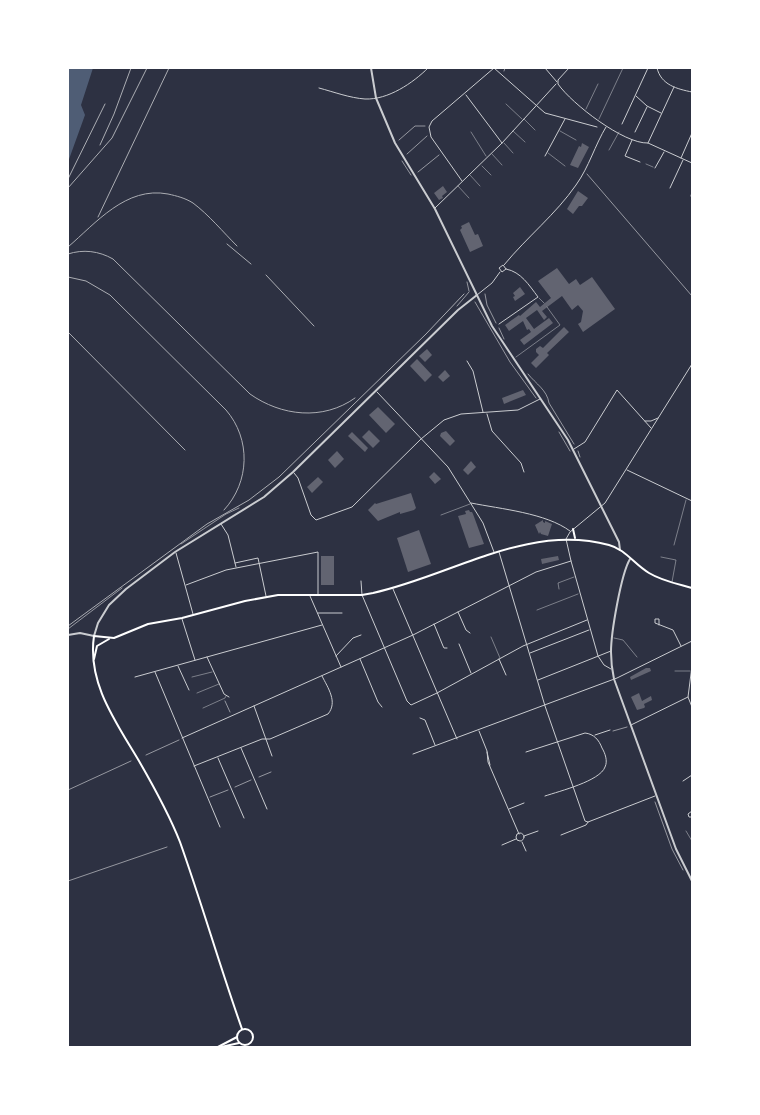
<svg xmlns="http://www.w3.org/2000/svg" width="760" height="1115" font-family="Figtree,sans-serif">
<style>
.water{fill:#4f5d75}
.building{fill:#626471}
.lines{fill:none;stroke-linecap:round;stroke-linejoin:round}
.path{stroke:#fff;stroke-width:0.5}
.service{stroke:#caccd0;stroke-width:0.5}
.minor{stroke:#caccd0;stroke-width:1}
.tertiary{stroke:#caccd0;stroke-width:2}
.secondary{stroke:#fff;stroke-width:2}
.rail{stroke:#abadb3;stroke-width:1}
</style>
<rect width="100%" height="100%" fill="#2d3142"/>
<polygon class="water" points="68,68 93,68 81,105 85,115 68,162"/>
<g class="building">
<polygon points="582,143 589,147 578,168 570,165 579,146 581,147"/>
<polygon points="443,186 447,192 442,196 443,198 439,200 434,193"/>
<polygon points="578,191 588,198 582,206 579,206 573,214 567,209"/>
<polygon points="469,222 475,235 478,234 483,246 470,252 460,230 462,228 461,226"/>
<polygon points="557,268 569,284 576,279 580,285 592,277 615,309 583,332 578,324 581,322 583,311 578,305 572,310 562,296 542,311 547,317 544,320 537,310 526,318 534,329 549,318 553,323 524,345 520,340 531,332 529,329 527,330 523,321 509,331 505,325 519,315 520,316 536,302 540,307 551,298 538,281"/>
<polygon points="520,287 525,294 515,301 513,297 515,296 513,293"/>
<polygon points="564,327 569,332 547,353 549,355 536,368 531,363 539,355 536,352 536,349 540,346 543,348"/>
<polygon points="427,349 432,355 425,362 419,356"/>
<polygon points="417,359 432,375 425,382 410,366"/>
<polygon points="445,370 450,376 443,382 438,377"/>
<polygon points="523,390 526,395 504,404 502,398"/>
<polygon points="378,407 395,424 386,433 369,415"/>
<polygon points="369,430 380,441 373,448 362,437"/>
<polygon points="446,431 455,441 450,446 440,436 441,433"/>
<polygon points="352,432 368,448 365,452 348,436"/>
<polygon points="337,451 344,459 335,468 328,460"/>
<polygon points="471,461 476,467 468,475 463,470"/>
<polygon points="434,472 441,479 435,484 429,477"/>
<polygon points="318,477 323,482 312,493 307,487"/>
<polygon points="411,493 416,508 414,510 400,514 400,512 378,521 368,510 375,503 376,504"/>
<polygon points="469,510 470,512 472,512 473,514 484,544 469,548 458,516 466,514 465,511"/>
<polygon points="543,520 543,522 545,523 545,521 552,524 548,536 541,534 540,532 539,534 535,525"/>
<polygon points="419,530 431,564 408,572 397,538"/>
<rect x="321" y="556" width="13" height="29"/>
<polygon points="558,556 559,560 542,564 541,559"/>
<polygon points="646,668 650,668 651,671 631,680 630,677"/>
<polygon points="639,693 642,701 651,696 652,700 644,704 645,707 644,708 637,710 631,697"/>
</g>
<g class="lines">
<g class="path">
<polyline points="504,71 505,68"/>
<polyline points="399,140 415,126 425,126"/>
<polyline points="407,154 427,136"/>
<polyline points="402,161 411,175"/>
<polyline points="418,172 439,155"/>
<polyline points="587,174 692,296"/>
<polyline points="467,282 469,291"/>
<polyline points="485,294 487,305 496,323"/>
<polyline points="475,302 510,362 536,398"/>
<polyline points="457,306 469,292"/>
<polyline points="499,328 504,339"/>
<path d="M528 374C536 384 547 390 549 403L574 444"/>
<polyline points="559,432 570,451"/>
<polyline points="578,451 580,457"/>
<polyline points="181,544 226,514 239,508"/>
<polyline points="68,629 122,588"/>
<polyline points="225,701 230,712"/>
<polyline points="613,731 627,727"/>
<polyline points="146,755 179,740"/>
<polyline points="259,777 271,772"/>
<polyline points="235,787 251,780"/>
<polyline points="68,790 131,761"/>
<polyline points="210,797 228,790"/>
<polyline points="655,802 672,849 683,870"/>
<polyline points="68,881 167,847"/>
</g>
<g class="service">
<polyline points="506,104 522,119"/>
<polyline points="586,109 598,84"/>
<polyline points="524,119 535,130"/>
<polyline points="599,119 623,68"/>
<polyline points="513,131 525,142"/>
<polyline points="560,131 576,140"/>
<polyline points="471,132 486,156"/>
<polyline points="504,143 513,153"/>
<polyline points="609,150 619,132"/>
<polyline points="548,153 565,166"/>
<polyline points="492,154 502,165"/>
<polyline points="646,164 653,167"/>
<polyline points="482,166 491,175"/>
<polyline points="470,175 480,186"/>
<polyline points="458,186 469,198"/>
<polyline points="539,298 544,303"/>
<polyline points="516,357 560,325 547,307"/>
<polyline points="441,515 470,504"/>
<polyline points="674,545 686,500"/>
<polyline points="661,557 676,560 672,582"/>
<polyline points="559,589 558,583 574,577"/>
<polyline points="537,610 578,594"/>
<polyline points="491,637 500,658"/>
<polyline points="614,638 623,640 637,657"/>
<polyline points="675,671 690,671"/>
<polyline points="192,677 212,672"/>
<polyline points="197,693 219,684"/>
<polyline points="203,708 225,698 226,696"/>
<polyline points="686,831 692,841"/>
</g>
<g class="minor">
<polyline points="494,68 545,113 597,127"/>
<polyline points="545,68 557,82"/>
<path d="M569 68 558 80V84C572 104 624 144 648 143L692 163"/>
<path d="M657 68C661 85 677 89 692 92"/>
<path d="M319 88C334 92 350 98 365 99 388 100 413 83 428 68"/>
<polyline points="466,95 502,143"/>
<polyline points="636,96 647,106 661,113"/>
<polyline points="622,124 648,68"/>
<polyline points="635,132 647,107"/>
<polyline points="632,140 625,156 640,162"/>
<polyline points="648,143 674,87"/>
<polyline points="545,156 565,119"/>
<polyline points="681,158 692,133"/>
<polyline points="655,168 664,152"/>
<polyline points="462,181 431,137 429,127 432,121 494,68"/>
<polyline points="670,188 683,160"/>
<polyline points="691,196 692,192"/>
<polyline points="435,208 502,143 556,84"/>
<path d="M504 265C527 237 556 214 576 185 589 167 595 145 606 127"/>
<polyline points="477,295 492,283 500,272"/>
<path d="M499 324 538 297C529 285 521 272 506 269L503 265 499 268 502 272 506 269"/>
<polyline points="467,361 473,371 483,412"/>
<polyline points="377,392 448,467 483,523 494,552"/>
<polyline points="487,414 492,431 521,463 524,472"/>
<polyline points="645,421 651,421 658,418"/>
<polyline points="574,449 585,442 617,390 651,428"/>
<polyline points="627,470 692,501"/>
<polyline points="294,473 298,478 311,515 316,520 352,507 421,439 444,420 461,414 518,410 540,399"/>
<path d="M471 503C501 509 546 513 570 531"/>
<polyline points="221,524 228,535 236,567"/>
<polyline points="499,552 545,706 585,821 588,822"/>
<polyline points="176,553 193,614"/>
<polyline points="235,563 258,558 266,596"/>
<polyline points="361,581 362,595 407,701 411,705 437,693 523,646 587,620"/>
<polyline points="186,585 226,570 318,552 318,594"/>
<polyline points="393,589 457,739"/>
<polyline points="310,596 341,667"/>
<polyline points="458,612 466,630 470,633"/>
<polyline points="318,613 342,613"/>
<polyline points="182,619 195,660"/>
<polyline points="434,624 443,646 444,648 447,648"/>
<polyline points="659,625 659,619 655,619 655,623 673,630 681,646"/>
<polyline points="459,644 471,673"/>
<polyline points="530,653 589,630"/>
<polyline points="336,656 353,638 361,635"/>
<polyline points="207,657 224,694 229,697"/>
<polyline points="360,659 378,702 382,707"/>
<polyline points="499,659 506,675"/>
<polyline points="178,666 189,690"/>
<polyline points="692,666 688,697 692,707"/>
<polyline points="611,669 604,665 598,656 571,561 566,539 570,532 605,503 692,364"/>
<polyline points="155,672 220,827"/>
<polyline points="135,677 322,625"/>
<polyline points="538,680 611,651"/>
<polyline points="254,706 272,756"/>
<polyline points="420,718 425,720 435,745"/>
<polyline points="631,725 688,697"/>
<polyline points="479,731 487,751 488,762 519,834"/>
<polyline points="595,735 610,730"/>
<polyline points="182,738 413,635 536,572 571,561"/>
<polyline points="241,748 267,809"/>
<polyline points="487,752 490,765"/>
<path d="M526 752 585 733C594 734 599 740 602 748 605 753 608 761 605 767 600 781 560 791 545 796"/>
<polyline points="413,754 617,678 692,641"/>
<polyline points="218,758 244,818"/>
<path d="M194 766 262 739H270L328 714C338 702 328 688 322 676"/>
<polyline points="683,781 692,775"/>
<polyline points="509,809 524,803"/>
<polyline points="692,811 688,814 689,817 692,817"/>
<circle cx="520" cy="837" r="4"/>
<polyline points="561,835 586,825 588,822 655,796"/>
<polyline points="524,836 538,831"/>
<polyline points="522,842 526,851"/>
<polyline points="502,845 516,839"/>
</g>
<g class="tertiary">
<polyline points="371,68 376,98 395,143 435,209 492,326 568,440 619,542 620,550"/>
<path d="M630 559C621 574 611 633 611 652 611 661 612 670 614 679L676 849 692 881"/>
<polyline points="68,635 80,633 94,636 98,623 109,605 126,589 175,552 264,497 293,472 458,310 477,295"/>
</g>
<g class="secondary">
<polyline points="573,529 575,538"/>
<polyline points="94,659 97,646 109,639"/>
<circle cx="245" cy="1037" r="8"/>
<path d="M242 1029C220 967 202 904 180 842 169 814 154 787 139 761 116 722 87 683 94 636L114 638 148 624 182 618 245 601 278 595H362L373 593C451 576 527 523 609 545 625 549 635 565 649 573 662 581 678 584 692 588"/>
<polyline points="221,1047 239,1043"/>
<polyline points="216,1048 237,1037"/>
</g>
<g class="rail">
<polyline points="100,145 114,114 131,68"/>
<polyline points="68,179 105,104"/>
<polyline points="68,188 112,138 147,68"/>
<polyline points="98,217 169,68"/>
<polyline points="227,244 251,264"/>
<path d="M68 247C96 223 126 186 168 194 177 196 185 198 193 203 209 215 223 232 237 246"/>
<path d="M68 254C83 249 99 251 113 259L250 394C281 416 323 421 355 398"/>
<polyline points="266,275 314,326"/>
<path d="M68 277 86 281 110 295 226 410C251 439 250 482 224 510"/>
<polyline points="68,332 185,450"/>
<polyline points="68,626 207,524 249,500 279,477 426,334 464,294"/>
</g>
</g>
<rect width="760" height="1115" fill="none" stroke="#ffffff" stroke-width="138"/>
</svg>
